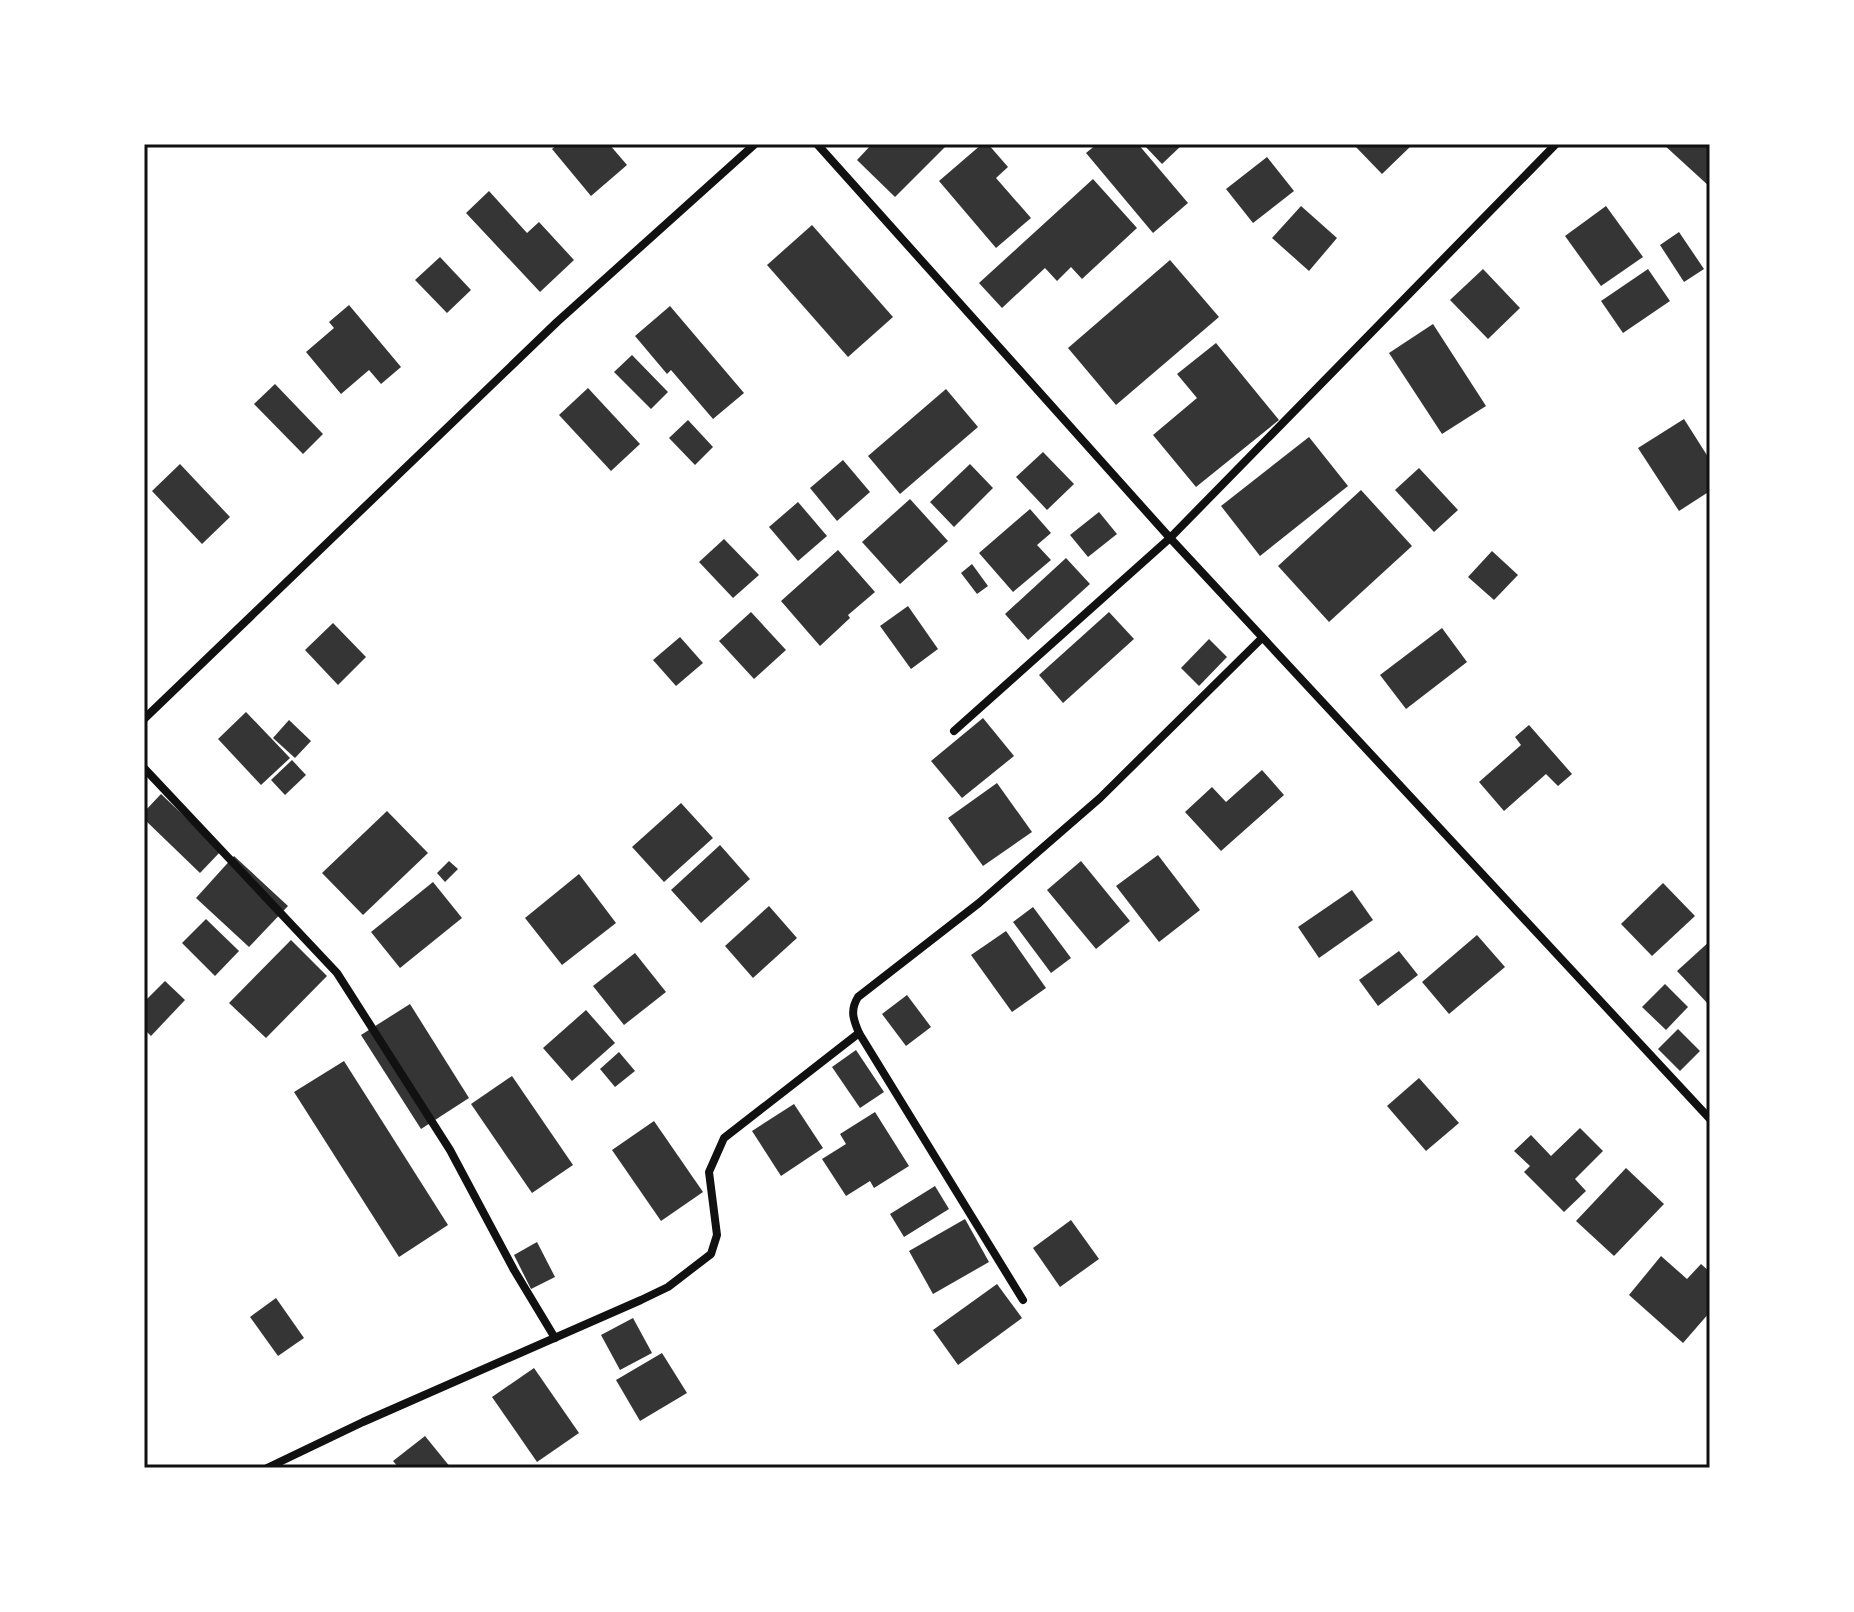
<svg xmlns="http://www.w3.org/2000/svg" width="1854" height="1612" font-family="'Nunito Sans',sans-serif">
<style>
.building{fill:#353535}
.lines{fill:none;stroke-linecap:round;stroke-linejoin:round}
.minor{stroke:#111;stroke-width:8}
.neatline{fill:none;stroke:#111;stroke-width:3}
</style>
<rect width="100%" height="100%" fill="#fff"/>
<g class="building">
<polygon points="558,144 609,144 627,165 591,196 552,149"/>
<polygon points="872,144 948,144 895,197 857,160"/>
<polygon points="982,144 988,144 1008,167 996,178 1031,218 996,248 939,181"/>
<polygon points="1097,144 1138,144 1188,203 1153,233 1086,153"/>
<polygon points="1143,144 1183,144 1162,164"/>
<polygon points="1353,144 1413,144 1382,174"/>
<polygon points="1663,144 1710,144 1710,187"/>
<polygon points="1267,157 1294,191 1253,223 1226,189"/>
<polygon points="1093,179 1137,228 1082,279 1071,267 1057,281 1045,268 1002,308 979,283"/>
<polygon points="489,191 527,233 539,222 574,260 540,292 466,213"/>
<polygon points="1301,206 1337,238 1309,271 1272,238"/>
<polygon points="1606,206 1643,257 1601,286 1565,236"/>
<polygon points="812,225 893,317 848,357 767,265"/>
<polygon points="1679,232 1704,269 1684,282 1660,245"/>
<polygon points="440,257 471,290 447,313 415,280"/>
<polygon points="1170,260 1219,317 1116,405 1068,348"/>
<polygon points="1483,269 1520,308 1488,339 1450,300"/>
<polygon points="1648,269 1670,301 1623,333 1601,301"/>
<polygon points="349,305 401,367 381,384 369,370 341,394 306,352 334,328 329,322"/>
<polygon points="670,306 744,393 713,419 671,370 667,374 635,336"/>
<polygon points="1433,324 1486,406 1442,434 1389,353"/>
<polygon points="1216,343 1279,420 1196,487 1153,435 1197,398 1177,374"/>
<polygon points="632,355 668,392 651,409 614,372"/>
<polygon points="275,384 323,434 303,454 254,404"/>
<polygon points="588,388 640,444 611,471 559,415"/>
<polygon points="946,389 978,427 900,494 868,456"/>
<polygon points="1684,419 1710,460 1710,491 1679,511 1638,448"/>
<polygon points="688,420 713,447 695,465 669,438"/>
<polygon points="1309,437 1348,486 1260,556 1221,506"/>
<polygon points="1043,452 1074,484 1047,510 1016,477"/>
<polygon points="843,460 870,492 837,521 810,488"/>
<polygon points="180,464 230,517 202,544 152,491"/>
<polygon points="970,464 993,488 954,527 930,502"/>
<polygon points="1419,468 1458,510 1434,532 1395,490"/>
<polygon points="1361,490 1412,546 1329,622 1278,566"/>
<polygon points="910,499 948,541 900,584 862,542"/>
<polygon points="798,502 827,536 798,561 769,527"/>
<polygon points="1030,509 1051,533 1037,545 1051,560 1013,592 979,553"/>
<polygon points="1099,512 1117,534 1088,557 1070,535"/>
<polygon points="724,539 759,575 733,598 699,562"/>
<polygon points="838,550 875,592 848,615 850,618 820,646 781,601"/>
<polygon points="1492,551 1518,575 1494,600 1468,577"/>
<polygon points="1066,558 1090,584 1028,640 1005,614"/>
<polygon points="972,564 988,586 977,594 961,573"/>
<polygon points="908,606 938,649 911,669 880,626"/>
<polygon points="751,612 786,650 754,679 719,641"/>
<polygon points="1109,612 1134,639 1063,703 1039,675"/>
<polygon points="333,623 366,657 338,685 305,650"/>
<polygon points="1442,628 1467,662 1406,709 1380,675"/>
<polygon points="680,637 703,663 676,686 653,660"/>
<polygon points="1209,639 1227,657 1199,686 1181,668"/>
<polygon points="246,712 290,758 261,785 218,739"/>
<polygon points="983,718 1014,756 962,798 931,761"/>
<polygon points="289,720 311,741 295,758 273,738"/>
<polygon points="1529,725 1572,774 1558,786 1546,774 1504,811 1479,782 1521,745 1515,737"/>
<polygon points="292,760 306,775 285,795 271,780"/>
<polygon points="1262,770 1284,795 1221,851 1185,812 1212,787 1226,802"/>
<polygon points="997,783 1032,832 983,866 948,818"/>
<polygon points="161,794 221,851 200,873 144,819 144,812"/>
<polygon points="681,803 713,838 664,882 632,847"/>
<polygon points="387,811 428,853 363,915 322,873"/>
<polygon points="720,845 750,879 701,923 671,890"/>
<polygon points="1158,855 1200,910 1159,942 1116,886"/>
<polygon points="234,856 288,906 249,947 196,898"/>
<polygon points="449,861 458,869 445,882 437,873"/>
<polygon points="1081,861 1130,921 1096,949 1047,890"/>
<polygon points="579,874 616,923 562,965 525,918"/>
<polygon points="433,882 462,918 400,968 371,932"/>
<polygon points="1663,883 1695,916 1652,956 1621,924"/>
<polygon points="1352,890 1373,920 1319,958 1298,927"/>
<polygon points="769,906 797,938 753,978 725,946"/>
<polygon points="1033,907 1071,958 1051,973 1013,922"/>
<polygon points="206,919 239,951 215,976 182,943"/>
<polygon points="1006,931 1046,988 1012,1012 971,955"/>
<polygon points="1477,935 1505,967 1449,1014 1422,982"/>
<polygon points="291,940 327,976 266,1038 229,1003"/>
<polygon points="1710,941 1710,1006 1677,971"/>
<polygon points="1399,951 1418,975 1378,1006 1359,980"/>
<polygon points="635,953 666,992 624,1025 593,986"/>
<polygon points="165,981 185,1000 151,1036 144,1029 144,1002"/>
<polygon points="1665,984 1688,1007 1666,1030 1642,1007"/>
<polygon points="907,995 931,1027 906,1046 882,1014"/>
<polygon points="410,1004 469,1098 421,1129 361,1035"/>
<polygon points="586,1010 615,1043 572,1081 543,1048"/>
<polygon points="1678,1029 1700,1051 1680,1071 1658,1049"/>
<polygon points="856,1050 884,1092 860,1108 832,1067"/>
<polygon points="619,1052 635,1071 615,1087 600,1069"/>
<polygon points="344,1061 448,1225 399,1257 294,1092"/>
<polygon points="512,1076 573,1165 532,1193 471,1104"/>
<polygon points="1419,1078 1459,1123 1426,1151 1387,1106"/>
<polygon points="794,1104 823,1148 781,1176 752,1131"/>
<polygon points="875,1112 909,1166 874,1188 870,1181 846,1196 822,1159 846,1144 840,1134"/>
<polygon points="654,1121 703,1192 661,1221 612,1150"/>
<polygon points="1580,1128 1603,1151 1575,1179 1586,1191 1564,1212 1524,1172 1530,1166 1514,1151 1531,1135 1551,1156"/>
<polygon points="1626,1168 1664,1204 1614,1256 1576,1221"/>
<polygon points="935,1186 949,1209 904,1237 890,1214"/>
<polygon points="965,1219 989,1262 933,1294 909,1251"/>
<polygon points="1071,1220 1099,1259 1060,1287 1033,1248"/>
<polygon points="537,1242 555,1277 531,1289 514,1255"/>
<polygon points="1661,1256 1687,1279 1701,1264 1710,1272 1710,1312 1683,1343 1629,1295"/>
<polygon points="997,1284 1022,1318 958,1365 933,1330"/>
<polygon points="276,1298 304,1338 278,1356 250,1317"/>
<polygon points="633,1318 652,1353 620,1370 601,1335"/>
<polygon points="662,1353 687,1393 640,1421 616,1380"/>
<polygon points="534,1368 579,1433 537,1462 492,1397"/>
<polygon points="425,1436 451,1468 399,1468 393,1461"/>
</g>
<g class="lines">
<g class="minor">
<polyline points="817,144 1170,538 1710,1119"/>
<polyline points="144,719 557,322 755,144"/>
<polyline points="954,731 1170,538 1556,144"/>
<polyline points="144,768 337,973 450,1150 514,1270 555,1338"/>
<path d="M1023 1300 859 1033C853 1019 850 1010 858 997L979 903 1100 798 1262 638"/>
<polyline points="267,1468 363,1422 641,1300 668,1287 711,1254 717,1235 709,1172 724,1138 859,1033"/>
</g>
</g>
<rect width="1854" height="1612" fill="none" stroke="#ffffff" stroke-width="292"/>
<rect x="146" y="146" width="1562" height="1320" class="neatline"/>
</svg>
